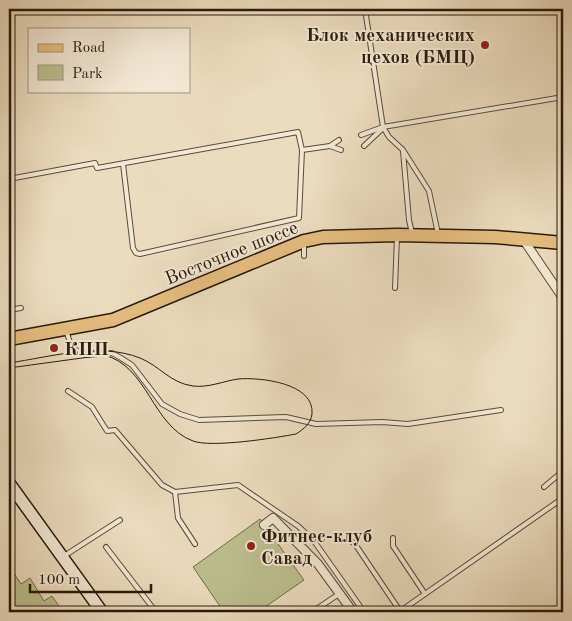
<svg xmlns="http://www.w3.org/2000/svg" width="572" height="621" font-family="'Old Standard TT',serif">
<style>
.green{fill:#bcbf8f;stroke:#726d4d}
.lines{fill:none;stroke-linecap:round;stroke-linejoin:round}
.lane-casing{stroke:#594b38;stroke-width:6}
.street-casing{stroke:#594b38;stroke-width:10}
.secondary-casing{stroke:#281b0b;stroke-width:14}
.primary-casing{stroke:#281b0b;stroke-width:15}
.lane{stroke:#f3e8d5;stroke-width:4}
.street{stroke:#f3e8d5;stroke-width:8}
.secondary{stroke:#f3e8d5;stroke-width:11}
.primary{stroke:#e6be80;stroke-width:12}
.tram{stroke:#281b0b;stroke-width:1}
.poi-dot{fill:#8f2418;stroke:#f3e8d5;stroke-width:2}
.labels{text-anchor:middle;stroke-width:4;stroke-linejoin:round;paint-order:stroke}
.poi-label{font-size:19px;font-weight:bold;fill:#281b0b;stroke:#f3e8d5;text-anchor:start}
.street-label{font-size:19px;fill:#281b0b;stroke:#f3e8d5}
</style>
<rect width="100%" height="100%" fill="#ecdcbf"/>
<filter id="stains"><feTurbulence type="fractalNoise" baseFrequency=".004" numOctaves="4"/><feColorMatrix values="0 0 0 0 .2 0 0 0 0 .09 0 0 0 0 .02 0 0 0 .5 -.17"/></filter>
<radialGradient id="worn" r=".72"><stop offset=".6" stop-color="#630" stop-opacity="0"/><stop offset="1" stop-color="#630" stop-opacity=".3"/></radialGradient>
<g class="green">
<polygon points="260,519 304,580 258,612 224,612 193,567"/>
<polygon points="13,572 21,584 30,578 44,601 52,596 63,612 9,612 9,575"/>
</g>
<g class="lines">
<defs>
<g id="lane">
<polyline points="365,9 383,127 389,137 403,150 429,191 438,234"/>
<polyline points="361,135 383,127 563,97"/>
<polyline points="330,146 341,150"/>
<polyline points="364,146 382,129"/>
<polyline points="302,150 330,146 339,140"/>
<polyline points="403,151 409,220 412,233"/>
<polyline points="9,179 95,163 97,168 298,132 302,150 299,218 140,254 136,253 133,248 123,164"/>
<polyline points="304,243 304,256"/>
<polyline points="395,288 397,237"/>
<polyline points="9,310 21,308"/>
<polyline points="66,330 71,346 76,350 85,355 112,353 121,358 132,365 162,404 180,414 199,420 286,417 316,424 382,422 408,424 501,410"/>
<polyline points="68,391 92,407 107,431 115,430 162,485 175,492 238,485 298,526 314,541 364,612"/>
<polyline points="544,487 563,471"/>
<polyline points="175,492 178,518 195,544"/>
<polyline points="342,535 355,544 400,611"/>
<polyline points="393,538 393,546 425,594"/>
<polyline points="106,547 156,612"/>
<polyline points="64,556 120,520"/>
<polyline points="312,612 339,594"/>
<polyline points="399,612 563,498"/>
</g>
<g id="street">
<polyline points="523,239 563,298"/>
<polyline points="264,525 273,518 318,564 353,612"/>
</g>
<polyline id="secondary" points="9,483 102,612"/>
<polyline id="primary" points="9,339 113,320 304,241 323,237 397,235 495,237 563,243"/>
</defs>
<use href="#lane" class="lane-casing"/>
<use href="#street" class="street-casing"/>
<use href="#secondary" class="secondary-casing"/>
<use href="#primary" class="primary-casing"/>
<use href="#lane" class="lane"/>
<use href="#street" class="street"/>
<use href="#secondary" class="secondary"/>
<use href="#primary" class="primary"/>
<path class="tram" d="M9 363C50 357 100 342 140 358 160 366 170 383 193 386 208 388 224 381 238 379 260 377 315 383 312 414 311 423 304 429 296 434 275 438 211 448 193 441 152 426 148 366 104 355L9 368"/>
</g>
<g class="poi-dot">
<circle cx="485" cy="45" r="5"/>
<circle cx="54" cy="348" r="5"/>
<circle cx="251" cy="546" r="5"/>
</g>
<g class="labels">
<g class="poi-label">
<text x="475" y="41" text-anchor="end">Блок механических<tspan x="475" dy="22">цехов (БМЦ)</tspan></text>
<text x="64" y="355">КПП</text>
<text x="261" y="542">Фитнес-клуб<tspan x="261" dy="22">Савад</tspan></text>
</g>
<g class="street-label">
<text transform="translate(231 252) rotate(-22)" y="7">Восточное шоссе</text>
</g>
</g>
<rect width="572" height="621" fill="none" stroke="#ecdcbf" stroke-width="30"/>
<rect x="10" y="10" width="552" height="601" fill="none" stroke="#281b0b" stroke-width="2.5"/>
<rect x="15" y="15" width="542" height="591" fill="none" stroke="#281b0b"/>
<rect x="28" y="28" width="162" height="65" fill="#f3e8d5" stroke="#a29684"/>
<rect x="38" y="44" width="25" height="8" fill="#e6be80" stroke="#a29684"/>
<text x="72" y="52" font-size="15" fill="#281b0b">Road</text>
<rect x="38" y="65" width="25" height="15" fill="#bcbf8f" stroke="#a29684"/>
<text x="72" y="78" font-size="15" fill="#281b0b">Park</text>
<path d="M30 584v8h121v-8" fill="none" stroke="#281b0b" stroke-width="2.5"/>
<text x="38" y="584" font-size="15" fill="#281b0b" stroke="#f3e8d5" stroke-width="4" paint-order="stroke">100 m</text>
<rect width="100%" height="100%" filter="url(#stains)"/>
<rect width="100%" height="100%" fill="url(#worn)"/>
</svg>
